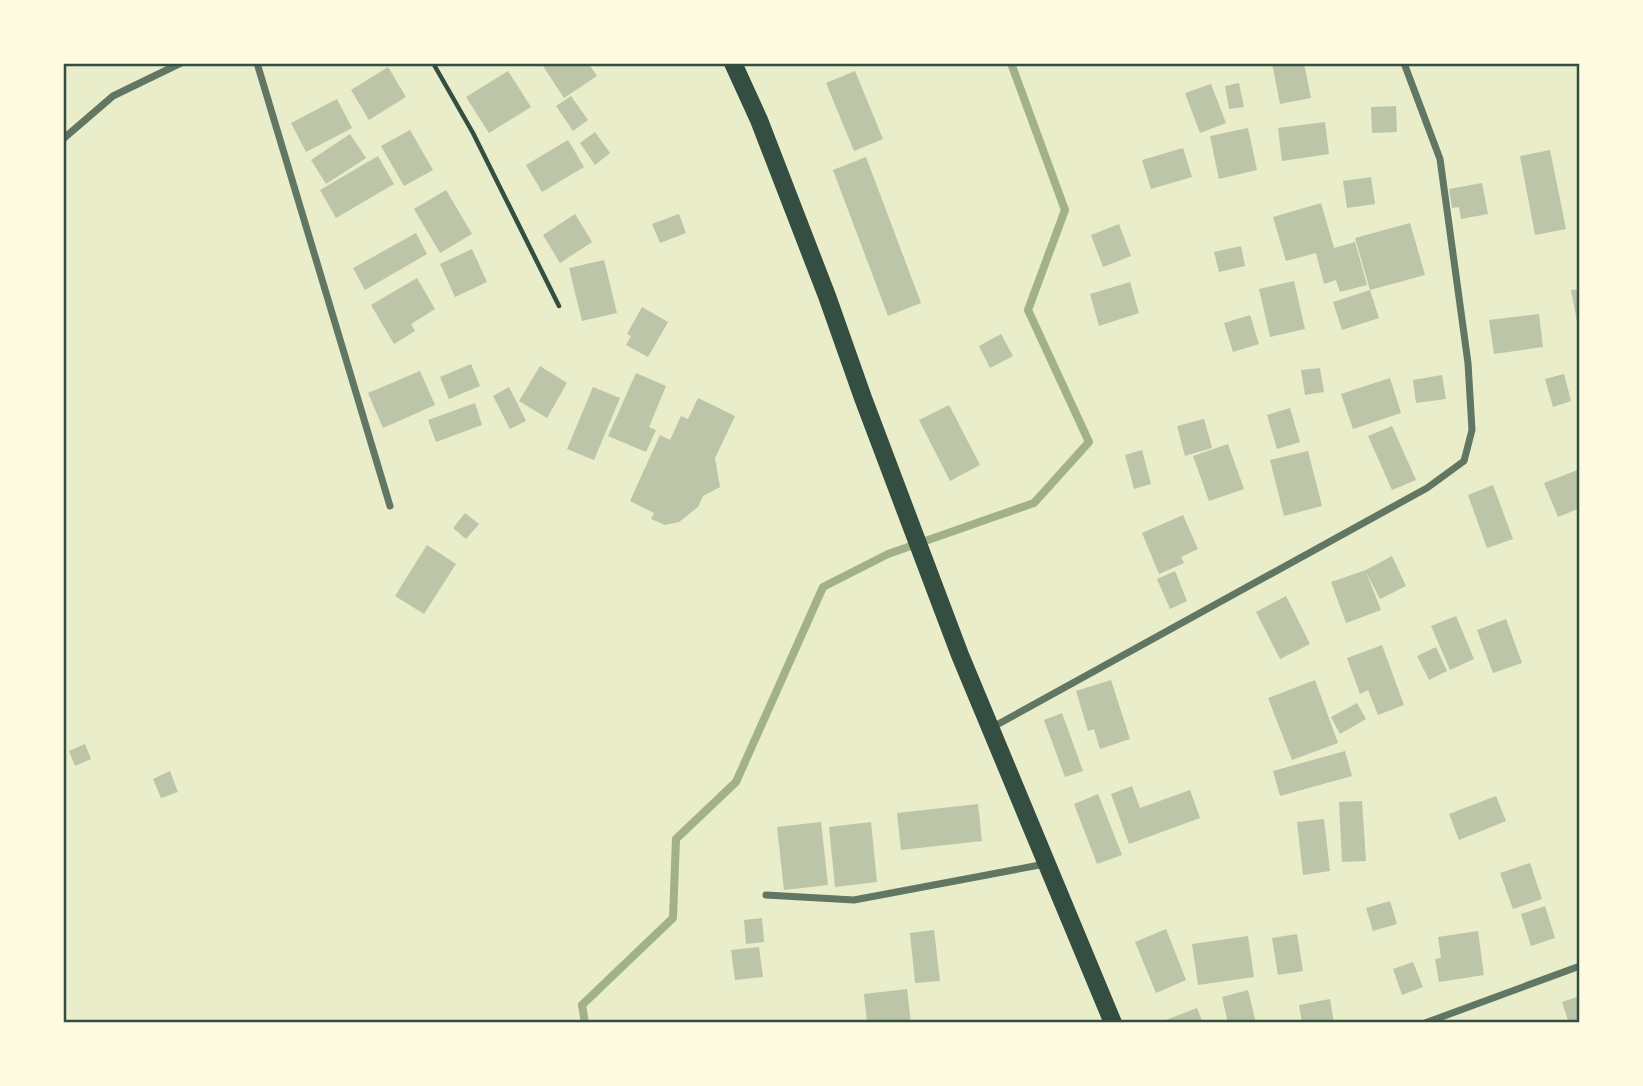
<svg xmlns="http://www.w3.org/2000/svg" width="1643" height="1086" font-family="'Noto Sans',sans-serif">
<style>
.lines{fill:none;stroke-linecap:round;stroke-linejoin:round}
.stream{stroke:#a3b18a;stroke-width:8}
.building{fill:#bcc5a7}
.path{stroke:#344e41;stroke-width:4.5}
.minor{stroke:#617663;stroke-width:7}
.primary{stroke:#344e41;stroke-width:18}
.neatline{fill:none;stroke:#344e41;stroke-width:2.5}
</style>
<rect width="100%" height="100%" fill="#e9edc9"/>
<g class="lines">
<polyline class="stream" points="585,1023 582,1005 673,918 676,839 736,782 823,587 888,554 1034,503 1089,442 1028,310 1065,210 1011,63"/>
</g>
<g class="building">
<polygon points="541,63 588,63 597,76 564,98"/>
<polygon points="1272,63 1304,63 1311,98 1280,104"/>
<polygon points="388,67 406,97 369,120 351,90"/>
<polygon points="508,71 531,107 489,133 466,97"/>
<polygon points="855,71 883,139 854,151 826,83"/>
<polygon points="1239,83 1244,107 1229,109 1225,86"/>
<polygon points="1211,84 1226,123 1200,133 1185,93"/>
<polygon points="571,96 588,120 573,131 556,106"/>
<polygon points="337,99 352,128 306,152 291,123"/>
<polygon points="1396,106 1397,132 1372,133 1371,107"/>
<polygon points="1325,122 1329,154 1282,161 1278,128"/>
<polygon points="1248,128 1257,170 1219,179 1210,136"/>
<polygon points="410,130 433,170 404,186 381,146"/>
<polygon points="595,132 610,153 595,165 580,143"/>
<polygon points="350,134 366,158 326,184 311,160"/>
<polygon points="568,140 584,167 542,192 526,165"/>
<polygon points="1183,148 1192,177 1151,189 1142,160"/>
<polygon points="1550,150 1566,229 1535,235 1520,156"/>
<polygon points="378,156 394,184 336,218 320,190"/>
<polygon points="866,157 921,303 888,316 833,170"/>
<polygon points="1371,177 1375,204 1347,208 1343,181"/>
<polygon points="1482,183 1488,214 1461,219 1459,207 1452,208 1449,189"/>
<polygon points="446,190 472,234 440,253 414,209"/>
<polygon points="1321,203 1334,248 1355,242 1367,285 1340,292 1336,280 1324,284 1316,253 1286,261 1273,217"/>
<polygon points="575,214 592,242 560,263 543,235"/>
<polygon points="679,214 686,233 660,243 652,224"/>
<polygon points="1410,223 1425,275 1370,290 1379,318 1342,330 1333,302 1370,290 1355,238"/>
<polygon points="1119,224 1131,256 1103,267 1091,235"/>
<polygon points="416,233 427,254 365,290 353,268"/>
<polygon points="1241,246 1245,266 1219,272 1214,252"/>
<polygon points="472,249 487,282 455,297 440,264"/>
<polygon points="604,260 617,313 582,321 569,268"/>
<polygon points="417,278 435,309 411,324 415,331 394,344 371,305"/>
<polygon points="1294,281 1305,329 1270,337 1259,289"/>
<polygon points="1130,282 1139,313 1099,326 1090,294"/>
<polygon points="1580,289 1580,322 1577,322 1571,290"/>
<polygon points="642,307 668,322 648,357 626,345 631,336 627,334"/>
<polygon points="1539,314 1543,347 1494,354 1489,320"/>
<polygon points="1250,315 1259,344 1233,352 1224,323"/>
<polygon points="1001,334 1013,356 990,368 979,346"/>
<polygon points="471,364 480,386 449,399 440,377"/>
<polygon points="540,366 567,383 547,418 519,401"/>
<polygon points="1320,368 1324,392 1305,395 1301,370"/>
<polygon points="420,371 435,405 383,428 368,393"/>
<polygon points="636,373 666,386 649,427 656,430 646,452 608,436"/>
<polygon points="1564,374 1571,401 1553,407 1545,379"/>
<polygon points="1442,375 1446,399 1416,403 1413,380"/>
<polygon points="1390,378 1401,413 1353,429 1341,394"/>
<polygon points="509,387 526,421 510,429 493,396"/>
<polygon points="593,387 620,398 594,460 567,449"/>
<polygon points="698,398 735,416 715,458 720,487 703,496 698,507 679,522 665,525 651,519 654,513 630,501 660,435 670,440 681,416 688,419"/>
<polygon points="475,403 482,425 436,442 428,420"/>
<polygon points="949,405 980,465 950,481 919,420"/>
<polygon points="1290,408 1300,442 1277,449 1267,415"/>
<polygon points="1204,419 1212,448 1185,456 1177,426"/>
<polygon points="1392,426 1416,480 1392,490 1368,436"/>
<polygon points="1228,444 1244,489 1209,501 1193,456"/>
<polygon points="1142,450 1151,484 1134,489 1125,455"/>
<polygon points="1308,451 1322,506 1284,516 1270,460"/>
<polygon points="1580,469 1580,508 1558,517 1544,483"/>
<polygon points="1493,485 1513,539 1487,548 1468,495"/>
<polygon points="465,513 479,524 466,539 453,528"/>
<polygon points="1183,515 1198,549 1181,557 1184,563 1159,574 1142,533"/>
<polygon points="427,545 456,564 424,614 395,596"/>
<polygon points="1392,556 1406,586 1380,599 1366,572 1381,610 1346,623 1331,582 1366,570"/>
<polygon points="1175,571 1187,601 1170,609 1157,579"/>
<polygon points="1286,596 1310,644 1280,659 1256,612"/>
<polygon points="1456,616 1474,659 1450,670 1431,626"/>
<polygon points="1506,619 1522,663 1493,673 1477,630"/>
<polygon points="1382,645 1404,705 1378,715 1368,690 1360,694 1347,658"/>
<polygon points="1436,647 1447,671 1429,680 1417,656"/>
<polygon points="1111,680 1130,739 1100,749 1094,729 1088,731 1076,691"/>
<polygon points="1315,680 1338,743 1292,760 1268,698"/>
<polygon points="1357,703 1366,719 1340,734 1331,717"/>
<polygon points="1062,713 1083,771 1065,777 1044,720"/>
<polygon points="85,744 91,759 75,766 69,751"/>
<polygon points="1345,751 1352,776 1280,796 1273,771"/>
<polygon points="170,771 178,792 161,798 153,779"/>
<polygon points="1132,786 1140,808 1190,790 1200,818 1129,844 1111,794"/>
<polygon points="1098,794 1122,855 1097,864 1074,804"/>
<polygon points="1496,796 1506,821 1459,840 1449,814"/>
<polygon points="1362,801 1366,861 1342,862 1339,802"/>
<polygon points="978,804 982,841 901,850 897,813"/>
<polygon points="1324,819 1330,871 1303,875 1297,822"/>
<polygon points="821,822 828,885 784,890 777,827"/>
<polygon points="871,822 877,882 835,887 829,827"/>
<polygon points="1530,863 1542,899 1513,909 1500,873"/>
<polygon points="1390,901 1397,924 1373,931 1366,908"/>
<polygon points="1545,906 1555,938 1531,946 1521,914"/>
<polygon points="762,918 764,942 746,944 744,920"/>
<polygon points="1166,929 1186,980 1156,993 1135,942"/>
<polygon points="934,930 940,981 915,983 910,933"/>
<polygon points="1478,931 1484,975 1439,982 1435,959 1441,958 1438,937"/>
<polygon points="1297,934 1303,971 1278,975 1272,938"/>
<polygon points="1248,936 1254,977 1198,985 1192,944"/>
<polygon points="759,947 763,977 735,980 731,950"/>
<polygon points="1413,962 1423,987 1402,995 1393,969"/>
<polygon points="907,989 911,1023 867,1023 864,994"/>
<polygon points="1248,990 1256,1023 1228,1023 1222,997"/>
<polygon points="1580,996 1580,1023 1569,1023 1562,1002"/>
<polygon points="1330,999 1334,1023 1302,1023 1299,1005"/>
<polygon points="1197,1008 1203,1023 1158,1023"/>
</g>
<g class="lines">
<polyline class="path" points="433,63 473,133 559,306"/>
<g class="minor">
<polyline points="257,63 390,506"/>
<polyline points="63,139 113,96 181,63"/>
<polyline points="991,728 1427,488 1464,461 1472,430 1468,363 1440,159 1404,63"/>
<polyline points="766,895 854,900 1045,864"/>
<polyline points="1425,1023 1580,966"/>
</g>
<polyline class="primary" points="733,63 759,120 827,296 863,398 960,655 1113,1023"/>
</g>
<rect width="1643" height="1086" fill="none" stroke="#fefae0" stroke-width="130"/>
<rect x="65" y="65" width="1513" height="956" class="neatline"/>
</svg>
